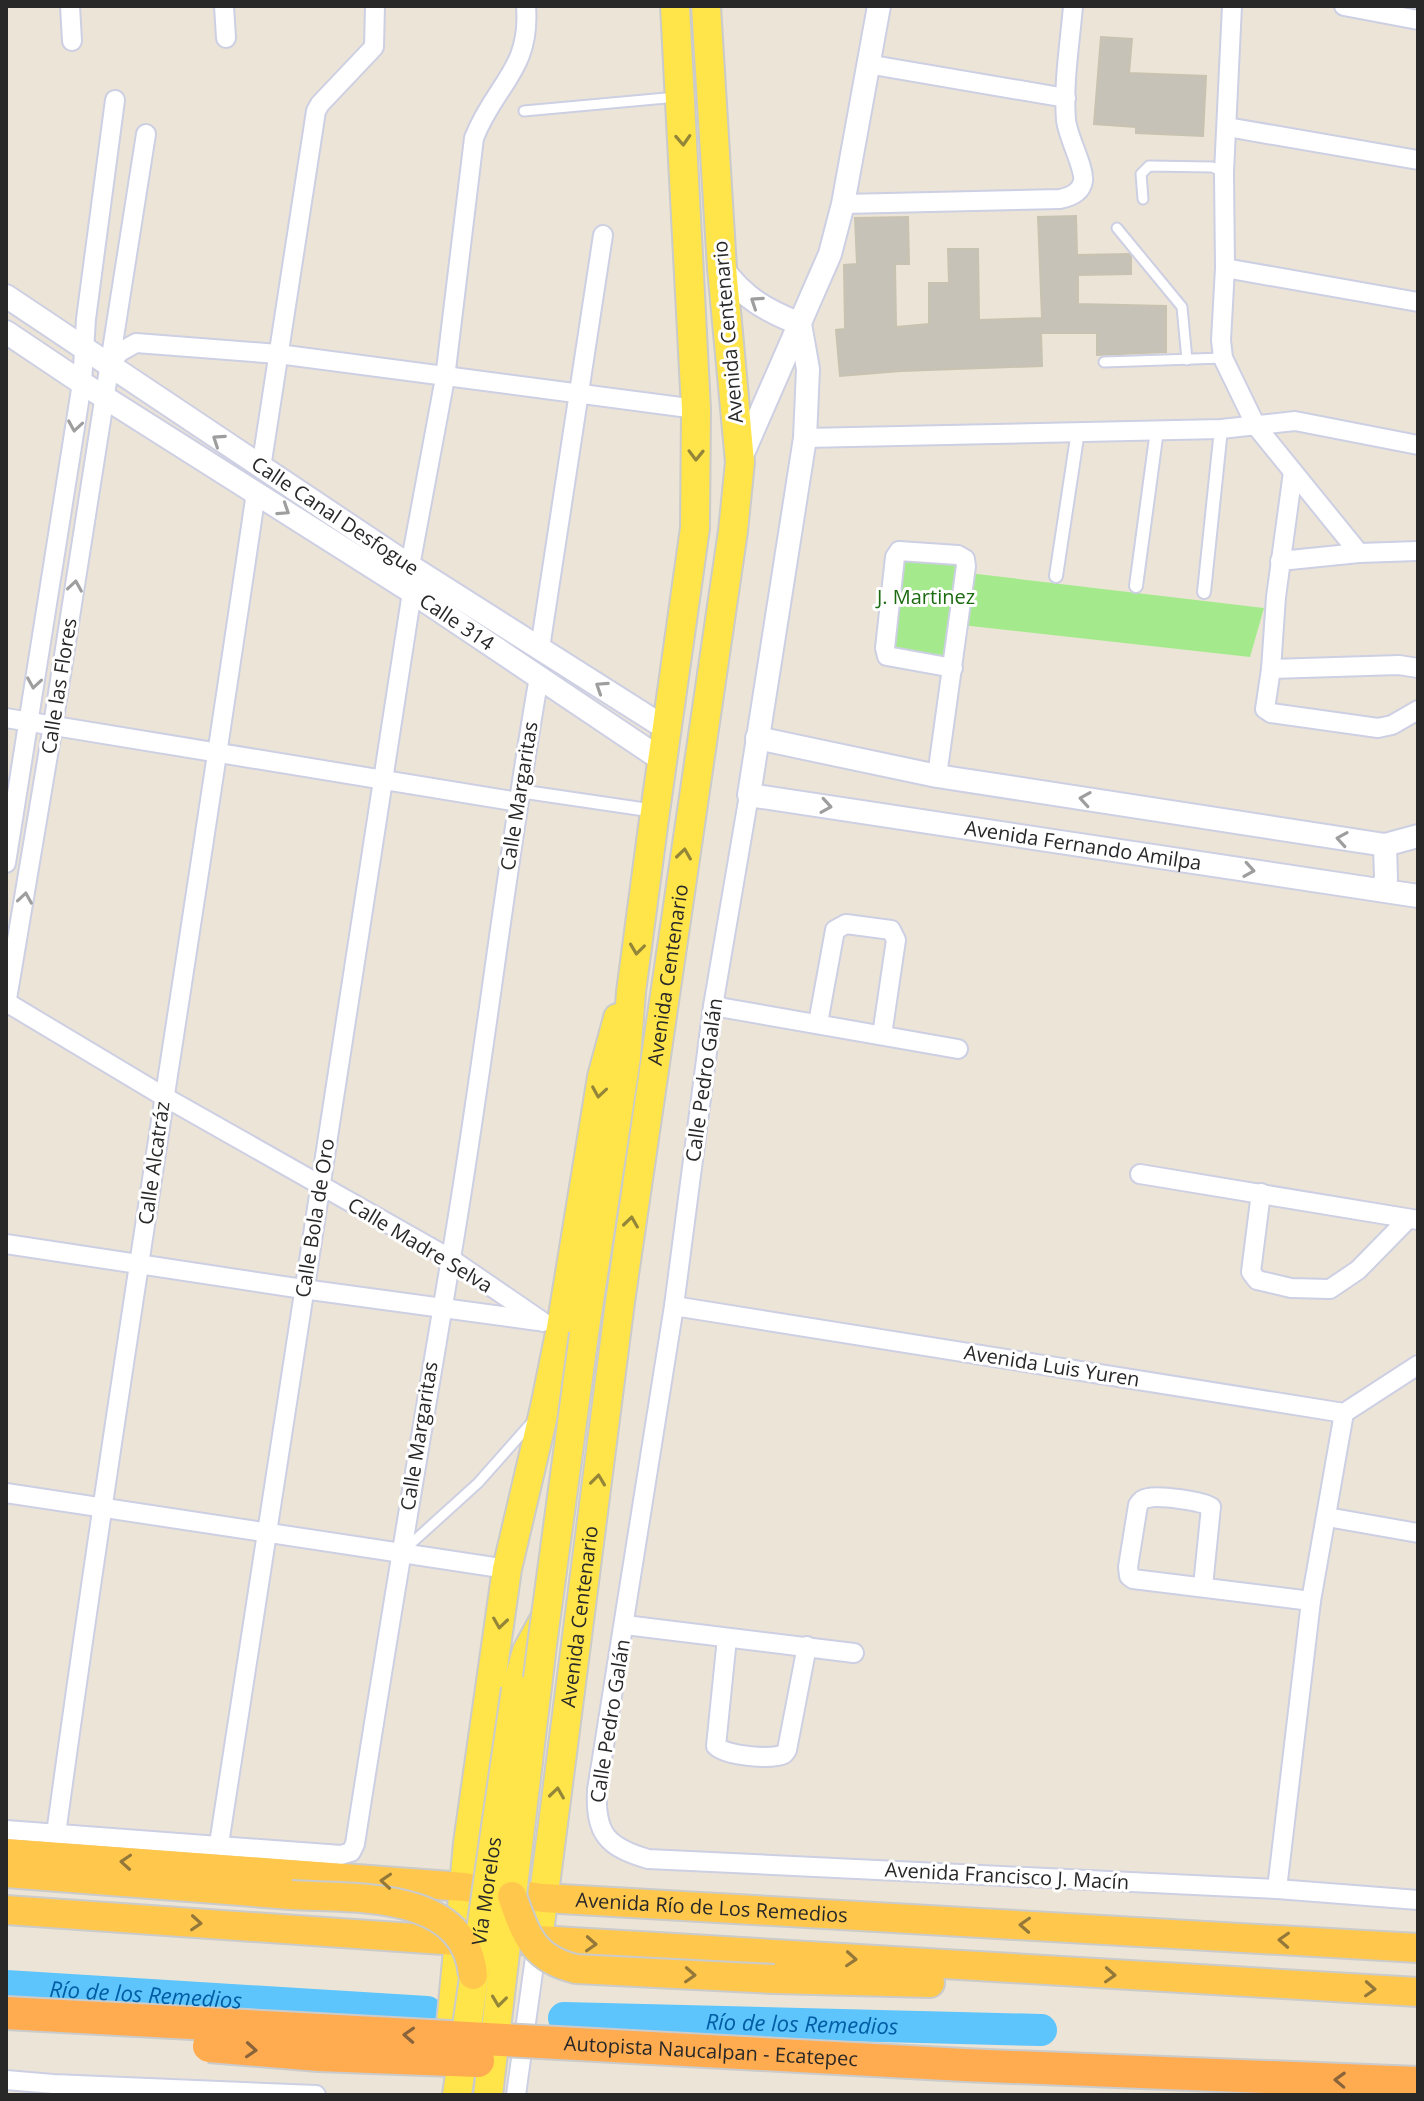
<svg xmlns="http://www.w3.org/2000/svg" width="1424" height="2101" font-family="'Open Sans',sans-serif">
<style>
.green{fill:#a4ea8d}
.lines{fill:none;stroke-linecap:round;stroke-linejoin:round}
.river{stroke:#5dc4fc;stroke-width:32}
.building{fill:#c7c2b7;stroke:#c8c2b1;stroke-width:2}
.service-casing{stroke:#cdcfe3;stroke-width:13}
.pedestrian-casing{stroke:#cdcfe3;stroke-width:16}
.minor-casing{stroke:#cdcfe3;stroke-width:22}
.tertiary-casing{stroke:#cdcfe3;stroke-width:26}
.primary-casing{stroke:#cbcbcb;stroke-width:32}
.trunk-casing{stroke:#cbcbcb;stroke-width:32}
.service{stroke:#fff;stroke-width:9}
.pedestrian{stroke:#fff;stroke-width:12}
.minor{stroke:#fff;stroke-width:18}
.tertiary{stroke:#fff;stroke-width:22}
.primary{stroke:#ffe44a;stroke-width:28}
.trunk{stroke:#ffc84d;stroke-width:28}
.primary-bridge-casing{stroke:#cbcbcb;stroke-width:32;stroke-linecap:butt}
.trunk-bridge-casing{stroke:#cbcbcb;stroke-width:32;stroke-linecap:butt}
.motorway-bridge-casing{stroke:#cbcbcb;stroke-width:36;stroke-linecap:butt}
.primary-bridge{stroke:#ffe44a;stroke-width:28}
.trunk-bridge{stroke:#ffc84d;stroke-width:28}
.motorway-bridge{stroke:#ffab50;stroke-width:32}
.oneway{stroke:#948639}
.oneway2{stroke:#9e9e9e}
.oneway3{stroke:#94783a}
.oneway4{stroke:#89633a}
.labels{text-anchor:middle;stroke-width:6;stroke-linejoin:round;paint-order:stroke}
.street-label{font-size:20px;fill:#282828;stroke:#fff}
.park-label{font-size:20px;fill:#1c6b11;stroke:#fff}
.water-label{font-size:22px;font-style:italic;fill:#005da4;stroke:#fff}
</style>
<rect width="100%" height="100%" fill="#ece5d7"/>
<polygon class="green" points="894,554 961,565 960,572 1264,608 1250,657 952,624 945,665 880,653"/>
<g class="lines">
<g class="river">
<path id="s1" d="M6 1986 427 2012"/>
<path id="s2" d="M564 2018 1041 2030"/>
</g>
</g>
<g class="building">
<polygon points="1101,37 1132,39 1129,73 1206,76 1203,136 1136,133 1136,127 1094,124"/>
<polygon points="1076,216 1077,255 1129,254 1131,257 1131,274 1078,275 1078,304 1166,306 1166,352 1097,355 1097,333 1041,333 1042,366 901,371 840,376 836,330 845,329 844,265 857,264 855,218 908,217 909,264 895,264 896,327 929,324 929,283 949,283 948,249 978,249 979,320 1042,318 1038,217"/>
</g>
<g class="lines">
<defs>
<g id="service">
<polyline points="524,111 677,97"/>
<polyline points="1143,199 1141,174 1149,166 1212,167 1224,172"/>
<polyline points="1117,228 1182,307 1187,360"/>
<polyline points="1104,362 1223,358"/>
<polyline points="404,1550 478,1483 532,1422"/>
</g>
<g id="pedestrian">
<polyline points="1056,576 1078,431"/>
<polyline points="1136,586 1157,430"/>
<polyline points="1204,592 1221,429"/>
<polyline points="519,791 655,811"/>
</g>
<g id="minor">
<polyline points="70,6 72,41"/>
<polyline points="224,6 226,38"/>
<polyline points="1232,6 1224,172 1225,268 1221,340 1223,358 1256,426 1359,553"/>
<polyline points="1344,6 1418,20"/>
<polyline points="867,64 1066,98"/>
<polyline points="1227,127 1418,160"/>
<path d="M843 204 1060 199C1070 197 1081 193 1083 181 1085 168 1068 138 1066 120 1063 83 1070 43 1073 6"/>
<polyline points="1225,268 1418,302"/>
<polyline points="108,366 120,352 136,343 278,354 696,409"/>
<polyline points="805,438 1221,429 1295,421 1418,445"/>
<polyline points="261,468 316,111 320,104 374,47 375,6"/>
<polyline points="1293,472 1276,597 1271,669 1265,709 1271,713 1378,728 1392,725 1418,710"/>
<polyline points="1280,561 1359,553 1418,551"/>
<path d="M410 566 445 378 474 138C495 84 531 70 526 6"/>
<polyline points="540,648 603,235"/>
<polyline points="1271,669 1399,665 1418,668"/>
<polyline points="6,718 518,802"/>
<polyline points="937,776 966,566 965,559 958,555 899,551 895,557 885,648 887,656 953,668"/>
<path d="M749 795 713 1006 674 1306 597 1790C595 1834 607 1847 648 1859L1277 1889 1418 1900"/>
<polyline points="6,863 82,383 86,319 115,100"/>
<polyline points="6,1002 163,1096 451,1259 543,1322"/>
<polyline points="6,1005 53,725 146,134"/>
<polyline points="713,1006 958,1049"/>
<polyline points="818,1023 835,930 846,924 891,930 896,940 882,1035"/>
<polyline points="1140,1174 1418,1220"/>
<polyline points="1261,1193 1251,1272 1257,1280 1291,1288 1330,1289 1358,1270 1408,1219"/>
<polyline points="6,1244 303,1289 538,1321"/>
<polyline points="674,1306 1344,1413 1418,1365"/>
<polyline points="6,1493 507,1569"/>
<polyline points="1327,1517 1418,1533"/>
<path d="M1203 1586 1211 1507C1202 1501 1159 1495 1148 1498 1142 1499 1141 1501 1138 1505L1128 1567 1129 1576 1133 1579 1311 1601"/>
<polyline points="625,1625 854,1653"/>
<path d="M727 1638 716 1746C726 1756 771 1760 784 1754L787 1750 807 1646"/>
<path d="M6 1830 341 1855 351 1852 355 1844C385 1649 418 1453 451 1258 484 1065 505 870 539 677"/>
<path d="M56 1834C117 1386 191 940 256 492"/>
<polyline points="219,1844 412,592"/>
<polyline points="1277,1889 1311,1601 1344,1413"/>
<polyline points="6,2080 53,2084 316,2095"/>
<polyline points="516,2095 537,1943"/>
</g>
<g id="tertiary">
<path d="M722 268C744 298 765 310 800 324"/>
<path id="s3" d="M6 296 410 566 667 729"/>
<path id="s4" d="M800 324 808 369 805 438 749 795 1418 896"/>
<path id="s5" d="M6 332 82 383 412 592 662 760"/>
<polyline points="740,460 830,254 843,204 879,6"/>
<polyline points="757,738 937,776 1385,845 1418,836"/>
<polyline points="1381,890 1386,879 1385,845"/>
</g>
<g id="primary">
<polyline points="584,1334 626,1058 631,992 654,819 695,528 696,409 675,6"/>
<polyline points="516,1689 527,1651 544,1620"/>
<path id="s6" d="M538 1940 620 1302 733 531 740 462 722 268 706 6"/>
<polyline points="448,2057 468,1843 507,1569 545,1407 561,1328 602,1077 618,1018"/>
</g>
<g id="trunk">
<path id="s7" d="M6 1853 464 1887 543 1898 1418 1948"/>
<polyline points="6,1873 291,1895"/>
<polyline points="6,1910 457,1941 538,1940 1418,1992"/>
<polyline points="774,1979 930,1983"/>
</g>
</defs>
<use href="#service" class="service-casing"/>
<use href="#pedestrian" class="pedestrian-casing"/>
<use href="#minor" class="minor-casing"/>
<use href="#tertiary" class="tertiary-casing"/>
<use href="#primary" class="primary-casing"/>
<use href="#trunk" class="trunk-casing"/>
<use href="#service" class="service"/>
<use href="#pedestrian" class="pedestrian"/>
<use href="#minor" class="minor"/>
<use href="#tertiary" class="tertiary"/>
<use href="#primary" class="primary"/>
<use href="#trunk" class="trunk"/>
<defs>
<g id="primary-bridge">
<path id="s8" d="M457 2095 516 1689"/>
<polyline points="488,2095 542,1645 584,1334"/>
</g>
<g id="trunk-bridge">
<path d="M291 1895C353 1899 465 1889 473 1975"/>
<path d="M512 1896C526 1935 533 1959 576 1969L774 1979"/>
</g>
<g id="motorway-bridge">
<path id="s9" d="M6 2013 964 2065 1418 2083"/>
<polyline points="209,2046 319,2055 478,2061"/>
</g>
</defs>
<use href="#primary-bridge" class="primary-bridge-casing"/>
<use href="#trunk-bridge" class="trunk-bridge-casing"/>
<use href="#motorway-bridge" class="motorway-bridge-casing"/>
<use href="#primary-bridge" class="primary-bridge"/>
<use href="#trunk-bridge" class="trunk-bridge"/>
<use href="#motorway-bridge" class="motorway-bridge"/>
</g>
<defs><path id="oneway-chevron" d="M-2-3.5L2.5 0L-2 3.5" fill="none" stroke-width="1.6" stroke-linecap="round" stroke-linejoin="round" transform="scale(2)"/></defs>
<g class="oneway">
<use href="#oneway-chevron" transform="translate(683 140) rotate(87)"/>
<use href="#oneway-chevron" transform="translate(696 455) rotate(91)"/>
<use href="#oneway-chevron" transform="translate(684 854) rotate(-82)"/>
<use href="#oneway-chevron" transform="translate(637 949) rotate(97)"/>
<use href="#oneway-chevron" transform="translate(599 1092) rotate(99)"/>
<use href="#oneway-chevron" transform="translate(631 1222) rotate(-82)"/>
<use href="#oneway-chevron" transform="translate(598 1480) rotate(-83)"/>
<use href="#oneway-chevron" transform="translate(500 1623) rotate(98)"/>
<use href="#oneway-chevron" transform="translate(557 1793) rotate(-82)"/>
<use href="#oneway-chevron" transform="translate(499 2001) rotate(97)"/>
</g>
<g class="oneway2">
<use href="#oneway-chevron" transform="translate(756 302) rotate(-146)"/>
<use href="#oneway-chevron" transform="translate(75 426) rotate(99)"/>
<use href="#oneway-chevron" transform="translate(218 440) rotate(-146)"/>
<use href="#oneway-chevron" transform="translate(284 510) rotate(33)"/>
<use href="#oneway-chevron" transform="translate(75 586) rotate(-81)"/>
<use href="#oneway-chevron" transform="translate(34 683) rotate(99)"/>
<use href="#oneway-chevron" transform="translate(601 687) rotate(-147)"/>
<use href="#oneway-chevron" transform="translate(1085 799) rotate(-171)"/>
<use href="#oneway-chevron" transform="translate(826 806) rotate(9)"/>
<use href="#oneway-chevron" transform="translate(1342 839) rotate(-171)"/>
<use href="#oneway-chevron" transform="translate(1249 870) rotate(9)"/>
<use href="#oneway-chevron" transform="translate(25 898) rotate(-81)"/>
</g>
<g class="oneway3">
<use href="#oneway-chevron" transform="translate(126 1862) rotate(-176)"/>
<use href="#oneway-chevron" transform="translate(386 1881) rotate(-176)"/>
<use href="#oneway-chevron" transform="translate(196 1923) rotate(4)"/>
<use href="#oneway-chevron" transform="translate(1025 1925) rotate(-177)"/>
<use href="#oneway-chevron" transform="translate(1284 1940) rotate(-177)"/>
<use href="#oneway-chevron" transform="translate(591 1944) rotate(3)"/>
<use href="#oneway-chevron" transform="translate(851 1959) rotate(4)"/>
<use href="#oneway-chevron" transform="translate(690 1975) rotate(3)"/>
<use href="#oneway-chevron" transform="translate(1110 1975) rotate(3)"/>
<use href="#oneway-chevron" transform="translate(1370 1989) rotate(3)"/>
</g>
<g class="oneway4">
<use href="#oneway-chevron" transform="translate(409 2035) rotate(-177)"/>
<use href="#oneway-chevron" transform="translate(251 2050) rotate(4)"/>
<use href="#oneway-chevron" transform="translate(1340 2080) rotate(-178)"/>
</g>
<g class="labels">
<g class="street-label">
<text transform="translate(728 332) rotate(-95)" y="7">Avenida Centenario</text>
<text dy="7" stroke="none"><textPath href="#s3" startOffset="396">Calle Canal Desfogue</textPath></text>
<text dy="7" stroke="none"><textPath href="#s5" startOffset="536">Calle 314</textPath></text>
<text transform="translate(59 686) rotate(-81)" y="7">Calle las Flores</text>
<text transform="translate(519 796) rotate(-81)" y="7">Calle Margaritas</text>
<text dy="7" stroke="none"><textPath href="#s4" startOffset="814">Avenida Fernando Amilpa</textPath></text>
<text dy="7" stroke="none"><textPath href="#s6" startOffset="974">Avenida Centenario</textPath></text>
<text transform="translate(704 1080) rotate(-82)" y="7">Calle Pedro Galán</text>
<text transform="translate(154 1163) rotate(-82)" y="7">Calle Alcatráz</text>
<text transform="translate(315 1218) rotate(-81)" y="7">Calle Bola de Oro</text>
<text transform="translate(420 1245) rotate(31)" y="7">Calle Madre Selva</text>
<text transform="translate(1052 1366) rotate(9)" y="7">Avenida Luis Yuren</text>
<text transform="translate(419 1436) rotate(-81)" y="7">Calle Margaritas</text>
<text dy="7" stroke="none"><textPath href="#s6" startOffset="326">Avenida Centenario</textPath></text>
<text transform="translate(610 1721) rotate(-81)" y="7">Calle Pedro Galán</text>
<text transform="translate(1007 1876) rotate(3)" y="7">Avenida Francisco J. Macín</text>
<text dy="7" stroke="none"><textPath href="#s8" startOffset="206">Vía Morelos</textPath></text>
<text dy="7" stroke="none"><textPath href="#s7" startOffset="708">Avenida Río de Los Remedios</textPath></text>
<text dy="7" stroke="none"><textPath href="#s9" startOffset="706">Autopista Naucalpan - Ecatepec</textPath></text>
</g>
<g class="park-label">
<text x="926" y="604">J. Martinez</text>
</g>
<g class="water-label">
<text dy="8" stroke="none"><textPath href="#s1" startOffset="140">Río de los Remedios</textPath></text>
<text dy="8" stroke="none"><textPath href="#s2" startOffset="238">Río de los Remedios</textPath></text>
</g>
</g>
<rect width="1424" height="2101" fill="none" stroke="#282828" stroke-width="16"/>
</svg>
